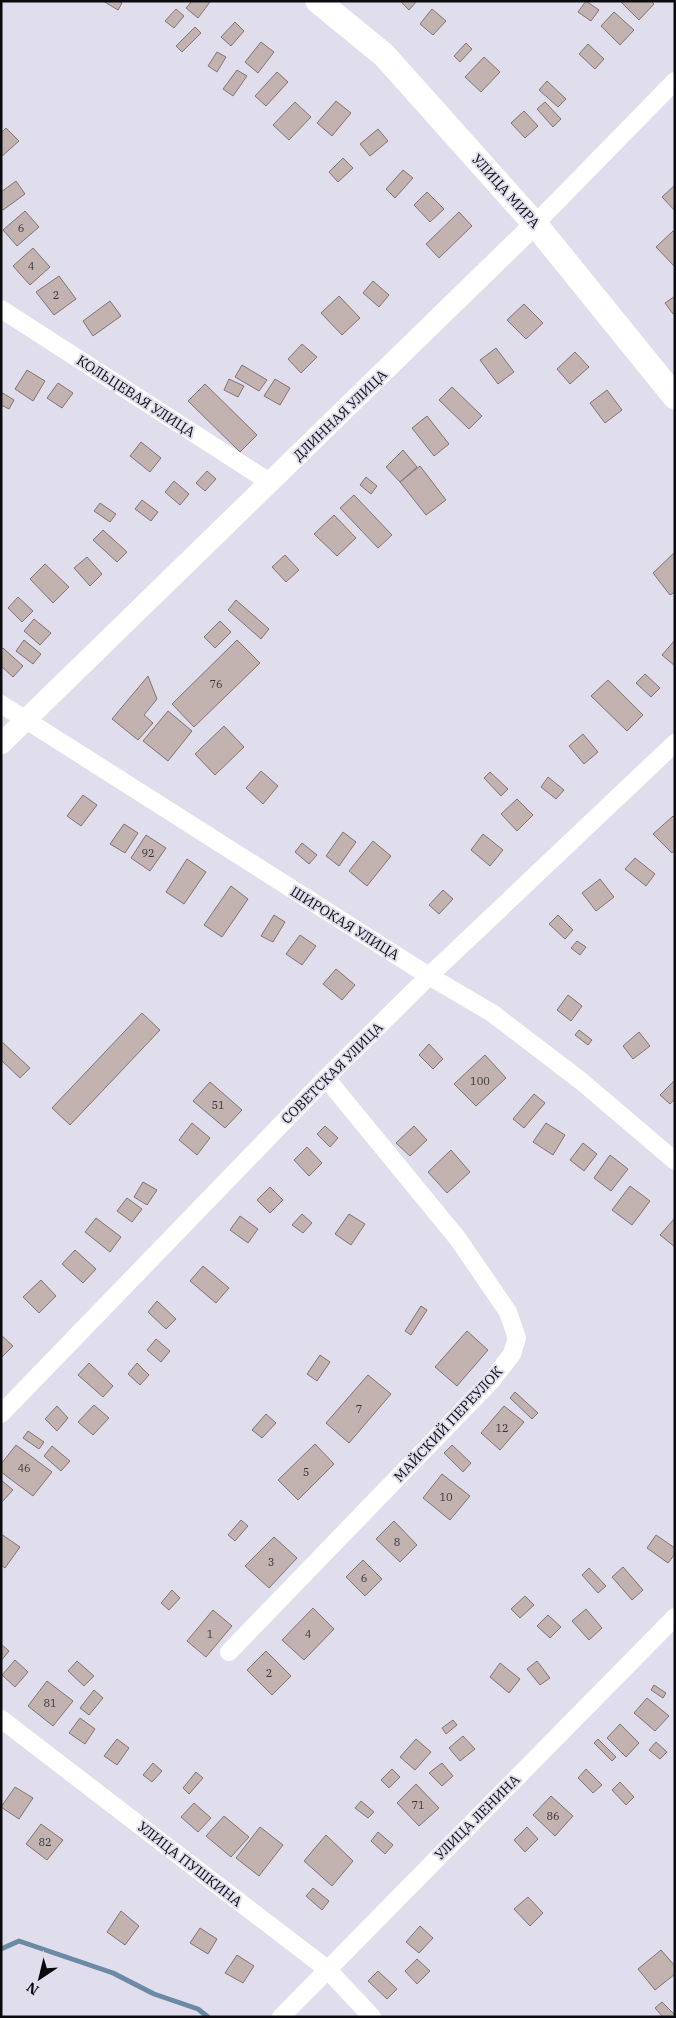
<svg xmlns="http://www.w3.org/2000/svg" width="676" height="2018" font-family="'IBM Plex Serif',serif">
<style>
.lines{fill:none;stroke-linecap:round;stroke-linejoin:round}
.stream{stroke:#6c8aa5;stroke-width:5}
.building{fill:#c2b2b0;stroke:#827471}
.minor{stroke:#fff;stroke-width:18}
.major{stroke:#fff;stroke-width:21}
.highway{stroke:#fff;stroke-width:25}
.labels{text-anchor:middle;stroke-width:4;stroke-linejoin:round;paint-order:stroke}
.number-label{font-size:11px;fill:#393537}
.street-label{font-size:14px;fill:#0b0b0f;stroke:#e0deec}
</style>
<rect width="100%" height="100%" fill="#e0deec"/>
<g class="lines">
<polyline class="stream" points="1,1949 19,1941 113,1973 154,1994 198,2009 208,2017"/>
</g>
<g class="building">
<polygon points="103,1 119,1 122,3 118,10"/>
<polygon points="192,1 209,1 210,2 198,18 186,8"/>
<polygon points="400,1 417,1 409,10"/>
<polygon points="586,1 599,10 591,21 578,12"/>
<polygon points="620,1 651,1 654,4 639,20"/>
<polygon points="176,9 184,16 174,28 165,21"/>
<polygon points="432,9 446,21 433,35 420,24"/>
<polygon points="614,12 634,30 620,45 601,26"/>
<polygon points="235,22 244,31 231,46 221,37"/>
<polygon points="195,27 201,33 182,52 176,46"/>
<polygon points="261,42 274,52 258,73 245,62"/>
<polygon points="466,43 472,49 460,62 454,56"/>
<polygon points="588,44 604,59 595,69 579,54"/>
<polygon points="217,52 226,57 217,72 208,66"/>
<polygon points="484,57 500,72 481,92 465,77"/>
<polygon points="237,70 247,76 233,96 223,89"/>
<polygon points="277,72 288,82 266,106 255,96"/>
<polygon points="547,81 566,99 558,107 539,90"/>
<polygon points="336,101 351,113 332,136 317,123"/>
<polygon points="295,102 311,117 289,140 273,125"/>
<polygon points="545,102 561,119 553,127 537,109"/>
<polygon points="524,111 538,126 525,138 511,123"/>
<polygon points="6,128 19,141 1,157 1,133"/>
<polygon points="378,129 388,141 370,156 360,144"/>
<polygon points="343,158 353,168 338,182 329,172"/>
<polygon points="403,170 413,178 395,198 386,189"/>
<polygon points="16,181 25,194 3,210 1,207 1,192"/>
<polygon points="675,185 675,211 662,197"/>
<polygon points="427,192 444,209 430,222 414,205"/>
<polygon points="25,211 39,227 17,246 3,230"/>
<polygon points="459,212 472,226 439,258 426,244"/>
<polygon points="673,231 675,233 675,267 656,247"/>
<polygon points="33,248 50,267 30,285 13,266"/>
<polygon points="59,276 76,299 54,315 36,292"/>
<polygon points="373,281 389,295 379,307 363,293"/>
<polygon points="339,296 360,318 342,335 321,313"/>
<polygon points="675,296 675,312 673,314 665,303"/>
<polygon points="110,301 121,316 93,336 83,321"/>
<polygon points="524,304 543,323 526,339 507,320"/>
<polygon points="302,344 317,357 301,373 288,359"/>
<polygon points="496,348 514,372 498,384 480,360"/>
<polygon points="575,352 589,367 570,384 557,369"/>
<polygon points="242,365 267,380 259,391 235,377"/>
<polygon points="27,370 45,381 33,401 15,389"/>
<polygon points="229,379 244,386 238,397 224,390"/>
<polygon points="275,379 290,388 280,405 264,396"/>
<polygon points="58,383 73,393 62,408 47,398"/>
<polygon points="205,384 257,435 240,452 188,401"/>
<polygon points="452,387 482,416 469,429 439,400"/>
<polygon points="607,390 622,410 605,423 590,403"/>
<polygon points="1,392 14,400 9,409 1,405"/>
<polygon points="427,416 449,444 434,456 412,428"/>
<polygon points="141,442 161,458 150,472 130,456"/>
<polygon points="403,450 417,467 400,482 386,467"/>
<polygon points="420,466 446,500 426,515 400,482"/>
<polygon points="207,471 216,479 205,491 196,483"/>
<polygon points="366,477 377,486 371,494 360,485"/>
<polygon points="174,481 189,494 180,505 165,492"/>
<polygon points="354,495 392,535 378,548 340,508"/>
<polygon points="142,500 158,512 151,521 135,509"/>
<polygon points="100,503 116,514 110,522 94,511"/>
<polygon points="334,515 356,538 337,556 314,534"/>
<polygon points="103,530 127,552 117,562 93,540"/>
<polygon points="675,552 675,592 670,595 653,573"/>
<polygon points="285,555 299,570 286,582 272,567"/>
<polygon points="87,557 102,574 90,586 74,568"/>
<polygon points="45,564 69,587 53,603 30,579"/>
<polygon points="18,597 33,611 22,622 8,608"/>
<polygon points="236,600 269,629 261,639 228,610"/>
<polygon points="34,619 51,633 40,645 24,631"/>
<polygon points="220,621 231,632 215,648 204,637"/>
<polygon points="24,640 41,654 33,664 16,651"/>
<polygon points="237,640 260,663 194,727 172,704"/>
<polygon points="675,640 675,666 662,655"/>
<polygon points="3,648 23,666 13,677 1,666 1,650"/>
<polygon points="645,674 660,688 651,697 636,683"/>
<polygon points="148,676 157,699 144,715 153,723 138,740 112,719"/>
<polygon points="608,680 643,715 627,731 591,696"/>
<polygon points="168,711 192,731 168,761 143,741"/>
<polygon points="224,726 244,747 215,775 195,754"/>
<polygon points="583,734 598,752 584,764 569,746"/>
<polygon points="261,771 278,786 263,804 246,788"/>
<polygon points="490,772 508,789 501,796 484,778"/>
<polygon points="548,777 564,790 556,799 541,787"/>
<polygon points="83,795 97,805 81,826 67,816"/>
<polygon points="517,799 533,815 517,831 501,814"/>
<polygon points="673,816 675,818 675,850 672,853 653,834"/>
<polygon points="124,824 138,833 125,853 110,844"/>
<polygon points="343,832 356,842 339,866 326,856"/>
<polygon points="483,834 503,850 490,866 471,850"/>
<polygon points="146,835 166,848 150,871 131,858"/>
<polygon points="373,841 391,856 367,886 349,871"/>
<polygon points="302,843 317,855 309,864 295,852"/>
<polygon points="635,858 655,874 646,886 625,869"/>
<polygon points="187,859 206,872 184,904 166,892"/>
<polygon points="600,879 614,897 596,911 582,893"/>
<polygon points="231,886 248,899 222,937 204,925"/>
<polygon points="443,890 453,899 439,914 429,905"/>
<polygon points="274,915 285,922 273,942 261,936"/>
<polygon points="558,915 573,930 565,939 549,924"/>
<polygon points="300,935 316,946 302,965 286,954"/>
<polygon points="577,941 586,947 580,955 571,948"/>
<polygon points="336,969 355,985 342,1000 323,984"/>
<polygon points="568,995 582,1006 571,1021 557,1010"/>
<polygon points="142,1013 160,1030 70,1125 52,1108"/>
<polygon points="579,1030 592,1040 588,1045 575,1035"/>
<polygon points="639,1032 650,1046 633,1059 623,1046"/>
<polygon points="1,1041 30,1068 20,1078 1,1060"/>
<polygon points="429,1044 443,1059 433,1069 419,1055"/>
<polygon points="485,1055 506,1078 476,1106 454,1084"/>
<polygon points="675,1080 675,1099 670,1104 660,1095"/>
<polygon points="210,1082 242,1110 225,1128 193,1101"/>
<polygon points="534,1094 545,1103 524,1128 513,1119"/>
<polygon points="192,1123 210,1138 197,1155 179,1140"/>
<polygon points="546,1123 565,1135 553,1155 533,1142"/>
<polygon points="325,1126 338,1138 330,1147 317,1134"/>
<polygon points="414,1126 427,1140 410,1156 396,1143"/>
<polygon points="583,1143 597,1154 584,1171 570,1160"/>
<polygon points="307,1147 322,1163 309,1176 294,1160"/>
<polygon points="451,1150 470,1172 447,1193 428,1172"/>
<polygon points="610,1155 628,1169 611,1191 594,1178"/>
<polygon points="143,1182 157,1190 147,1205 134,1197"/>
<polygon points="630,1186 650,1201 632,1225 612,1210"/>
<polygon points="270,1187 283,1200 270,1213 257,1200"/>
<polygon points="127,1198 142,1209 132,1222 117,1211"/>
<polygon points="302,1214 312,1223 303,1233 292,1225"/>
<polygon points="349,1214 365,1224 351,1245 335,1234"/>
<polygon points="240,1216 258,1229 248,1243 230,1230"/>
<polygon points="96,1218 121,1237 110,1252 85,1232"/>
<polygon points="675,1218 675,1247 660,1235"/>
<polygon points="75,1250 96,1269 83,1283 62,1264"/>
<polygon points="203,1266 229,1288 216,1303 190,1281"/>
<polygon points="41,1280 56,1296 39,1313 23,1297"/>
<polygon points="157,1301 176,1319 166,1329 148,1312"/>
<polygon points="421,1306 427,1310 411,1335 405,1331"/>
<polygon points="467,1331 488,1350 457,1386 435,1367"/>
<polygon points="1,1335 13,1346 2,1357 1,1356"/>
<polygon points="156,1339 170,1351 161,1362 147,1350"/>
<polygon points="320,1355 330,1362 317,1381 307,1374"/>
<polygon points="89,1363 113,1386 103,1397 78,1375"/>
<polygon points="137,1363 149,1375 140,1385 128,1374"/>
<polygon points="368,1375 391,1394 349,1443 326,1423"/>
<polygon points="515,1392 538,1413 532,1419 510,1398"/>
<polygon points="94,1405 109,1418 93,1435 78,1422"/>
<polygon points="57,1406 68,1418 57,1431 45,1419"/>
<polygon points="504,1406 524,1422 500,1450 481,1433"/>
<polygon points="266,1414 276,1423 262,1438 252,1430"/>
<polygon points="28,1431 44,1442 39,1449 23,1438"/>
<polygon points="315,1444 334,1464 298,1500 278,1480"/>
<polygon points="16,1445 52,1472 33,1496 1,1472 1,1464"/>
<polygon points="452,1445 471,1463 463,1472 444,1453"/>
<polygon points="52,1446 70,1461 61,1471 44,1456"/>
<polygon points="442,1474 470,1496 450,1520 423,1498"/>
<polygon points="1,1480 13,1490 1,1503"/>
<polygon points="241,1520 248,1526 235,1541 228,1535"/>
<polygon points="394,1521 417,1545 400,1562 376,1539"/>
<polygon points="1,1534 20,1547 5,1568 1,1565"/>
<polygon points="656,1535 675,1548 675,1554 668,1563 647,1548"/>
<polygon points="274,1537 297,1558 269,1588 245,1566"/>
<polygon points="363,1560 382,1579 365,1596 346,1577"/>
<polygon points="623,1567 643,1590 632,1600 612,1577"/>
<polygon points="589,1568 606,1586 598,1593 582,1575"/>
<polygon points="172,1590 180,1598 169,1610 161,1603"/>
<polygon points="525,1596 534,1605 520,1618 511,1609"/>
<polygon points="313,1608 334,1629 304,1660 282,1640"/>
<polygon points="586,1609 602,1628 589,1640 572,1621"/>
<polygon points="213,1610 232,1626 206,1657 187,1641"/>
<polygon points="548,1615 561,1627 550,1638 537,1626"/>
<polygon points="1,1644 9,1651 1,1661"/>
<polygon points="266,1651 291,1676 272,1695 247,1670"/>
<polygon points="15,1660 28,1672 15,1687 2,1675"/>
<polygon points="77,1661 94,1676 84,1686 68,1671"/>
<polygon points="537,1661 550,1678 540,1685 527,1669"/>
<polygon points="500,1663 520,1679 509,1693 490,1677"/>
<polygon points="47,1681 73,1701 53,1726 28,1706"/>
<polygon points="654,1685 666,1693 663,1698 651,1690"/>
<polygon points="94,1690 103,1698 89,1715 80,1708"/>
<polygon points="647,1698 669,1716 655,1731 634,1713"/>
<polygon points="80,1718 95,1729 85,1744 69,1733"/>
<polygon points="453,1720 457,1725 446,1734 442,1728"/>
<polygon points="620,1724 639,1743 626,1757 607,1738"/>
<polygon points="463,1736 475,1749 460,1761 449,1748"/>
<polygon points="117,1739 129,1748 117,1765 104,1756"/>
<polygon points="416,1739 431,1752 415,1770 400,1757"/>
<polygon points="598,1739 616,1757 612,1761 594,1743"/>
<polygon points="656,1742 667,1752 660,1759 649,1750"/>
<polygon points="153,1763 162,1771 152,1782 143,1775"/>
<polygon points="442,1763 453,1776 442,1786 429,1773"/>
<polygon points="392,1769 400,1777 389,1788 381,1780"/>
<polygon points="586,1769 602,1785 593,1793 578,1778"/>
<polygon points="196,1772 203,1778 189,1794 183,1788"/>
<polygon points="620,1782 634,1797 626,1805 612,1790"/>
<polygon points="416,1784 439,1808 419,1826 397,1803"/>
<polygon points="15,1787 33,1798 19,1819 1,1807"/>
<polygon points="551,1796 573,1816 555,1836 533,1815"/>
<polygon points="361,1801 374,1812 368,1818 355,1808"/>
<polygon points="194,1803 211,1818 198,1832 181,1817"/>
<polygon points="224,1816 249,1837 231,1857 206,1836"/>
<polygon points="41,1824 63,1840 47,1860 26,1844"/>
<polygon points="260,1827 283,1845 259,1876 236,1858"/>
<polygon points="527,1827 538,1839 525,1852 514,1840"/>
<polygon points="378,1832 393,1845 385,1854 371,1841"/>
<polygon points="326,1835 353,1861 332,1886 304,1861"/>
<polygon points="313,1888 329,1901 322,1910 306,1896"/>
<polygon points="528,1897 543,1913 530,1926 514,1909"/>
<polygon points="121,1911 139,1926 125,1945 107,1932"/>
<polygon points="420,1926 433,1938 419,1953 406,1942"/>
<polygon points="200,1928 217,1939 208,1954 190,1943"/>
<polygon points="661,1950 675,1966 675,1974 655,1990 638,1969"/>
<polygon points="237,1955 254,1966 243,1983 225,1973"/>
<polygon points="417,1959 430,1971 417,1984 405,1971"/>
<polygon points="378,1971 397,1989 387,1999 368,1981"/>
<polygon points="662,2002 675,2015 675,2017 663,2017 655,2008"/>
</g>
<g class="lines">
<g class="minor">
<polyline points="535,224 675,81"/>
<polyline points="1,309 271,483"/>
<polyline points="1,704 429,976 492,1013 581,1081 675,1161"/>
<polyline points="1,1414 326,1078 429,976 675,743"/>
<polyline points="229,1652 492,1380 512,1354 517,1338 508,1312 458,1239 326,1078"/>
<polyline points="1,1719 327,1969 372,2017"/>
<polyline points="281,2017 675,1617"/>
</g>
<polyline class="major" points="1,744 535,224"/>
<polyline class="highway" points="318,1 384,55 535,224 675,397"/>
</g>
<g class="labels">
<g class="number-label">
<text x="21" y="232">6</text>
<text x="31" y="270">4</text>
<text x="56" y="299">2</text>
<text x="216" y="688">76</text>
<text x="148" y="857">92</text>
<text x="480" y="1085">100</text>
<text x="218" y="1109">51</text>
<text x="359" y="1413">7</text>
<text x="502" y="1432">12</text>
<text x="24" y="1472">46</text>
<text x="306" y="1476">5</text>
<text x="446" y="1501">10</text>
<text x="397" y="1546">8</text>
<text x="271" y="1566">3</text>
<text x="364" y="1582">6</text>
<text x="210" y="1638">1</text>
<text x="308" y="1638">4</text>
<text x="269" y="1677">2</text>
<text x="50" y="1707">81</text>
<text x="418" y="1809">71</text>
<text x="553" y="1820">86</text>
<text x="45" y="1846">82</text>
</g>
<g class="street-label">
<text transform="translate(506 191) rotate(48)" y="5">УЛИЦА МИРА</text>
<text transform="translate(136 396) rotate(33)" y="5">КОЛЬЦЕВАЯ УЛИЦА</text>
<text transform="translate(340 415) rotate(-44)" y="5">ДЛИННАЯ УЛИЦА</text>
<text transform="translate(345 923) rotate(32)" y="5">ШИРОКАЯ УЛИЦА</text>
<text transform="translate(332 1073) rotate(-45)" y="5">СОВЕТСКАЯ УЛИЦА</text>
<text transform="translate(448 1424) rotate(-47)" y="5">МАЙСКИЙ ПЕРЕУЛОК</text>
<text transform="translate(477 1817) rotate(-45)" y="5">УЛИЦА ЛЕНИНА</text>
<text transform="translate(190 1864) rotate(38)" y="5">УЛИЦА ПУШКИНА</text>
</g>
</g>
<rect width="676" height="2018" fill="none" stroke="#0b0b0f" stroke-width="5"/>
<g transform="translate(40 1978) rotate(215)" stroke="#e0deec" stroke-width="4" paint-order="stroke">
<path d="M0-4L9 19L0 12L-9 19Z" fill="#0b0b0f"/>
<text y="-8" font-size="14" font-weight="bold" text-anchor="middle" fill="#0b0b0f">N</text>
</g>
</svg>
